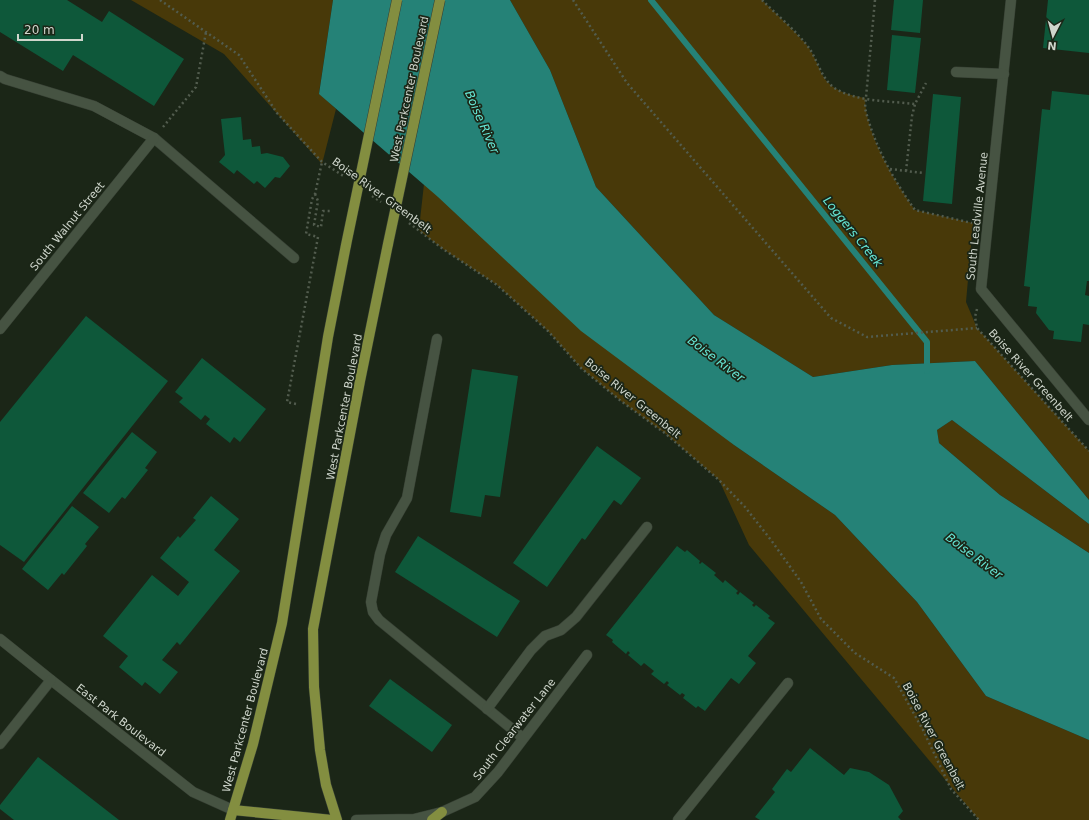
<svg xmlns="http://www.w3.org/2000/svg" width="1089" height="820" font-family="'DejaVu Sans',sans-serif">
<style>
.green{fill:#483909}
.water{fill:#258277}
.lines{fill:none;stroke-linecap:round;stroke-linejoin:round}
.stream{stroke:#258277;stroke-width:6}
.building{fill:#0e583a}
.minor-casing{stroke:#363f33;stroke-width:11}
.major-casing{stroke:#363f33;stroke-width:11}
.path{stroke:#525c4e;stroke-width:2.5;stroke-dasharray:2 3;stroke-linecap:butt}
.minor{stroke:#465342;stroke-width:10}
.major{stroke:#838e40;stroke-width:10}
.major-bridge-casing{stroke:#363f33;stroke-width:11;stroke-linecap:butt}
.major-bridge{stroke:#838e40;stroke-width:10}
.labels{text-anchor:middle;stroke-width:3.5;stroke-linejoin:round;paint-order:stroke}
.street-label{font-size:11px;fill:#cfd6cc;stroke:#1b2617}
.water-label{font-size:12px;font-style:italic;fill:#66e6d5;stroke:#1b2617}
</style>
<rect width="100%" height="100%" fill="#1b2617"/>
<g class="green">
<polygon points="131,0 333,0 319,93 336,109 322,164 224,54"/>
<path d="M510 0H762C776 14 792 28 805 43 814 53 817 65 823 76 832 91 849 95 865 98 865 133 895 182 915 210L973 223 966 302 977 328 1089 451V500L975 361 892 365 813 377 714 315 596 187 550 70Z"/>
<polygon points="424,184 734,445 835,515 917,602 986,696 1089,740 1089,820 979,820 749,545 719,480 666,434 621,401 581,368 548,331 497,285 443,249 420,231 419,229"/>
<polygon points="952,420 1089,524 1089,553 1000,495 939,443 937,430"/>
</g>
<polygon class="water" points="333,0 510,0 550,70 596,187 714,315 813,377 892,365 975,361 1089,500 1089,524 952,420 937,430 939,443 1000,495 1089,553 1089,740 986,696 917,602 835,515 734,445 581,331 438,197 319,94"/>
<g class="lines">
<polyline class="stream" points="651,0 927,342 927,371"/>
</g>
<g class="building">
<polygon points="0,0 67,0 102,22 109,11 184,59 154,106 73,55 63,71 0,32"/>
<polygon points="894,0 923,0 920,33 891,30"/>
<polygon points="1048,0 1089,0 1089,53 1043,48"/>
<polygon points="892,35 921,38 915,93 887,90"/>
<polygon points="1052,91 1089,95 1089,281 1087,281 1085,295 1089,296 1089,325 1083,324 1081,342 1053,339 1054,331 1049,330 1036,313 1037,307 1028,306 1030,287 1024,286 1042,109 1050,110"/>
<polygon points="933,94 961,97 952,204 923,201"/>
<polygon points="241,117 243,140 251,139 252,147 260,146 261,154 267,153 283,157 290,166 280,178 275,177 265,188 257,181 254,184 237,170 234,174 219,162 225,155 221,119"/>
<polygon points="86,316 168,381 24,562 0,545 0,422"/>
<polygon points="202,358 266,409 240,442 234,437 230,443 206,424 210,419 205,415 201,420 179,402 183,398 175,392"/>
<polygon points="472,369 518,376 500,497 485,495 481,517 450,512"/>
<polygon points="132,432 157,452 145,468 148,470 125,499 122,497 109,513 83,493"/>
<polygon points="597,446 641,478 621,505 614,500 585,540 582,538 547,587 513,563"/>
<polygon points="211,496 239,519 214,550 240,571 180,645 177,642 162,660 178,672 160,694 145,682 142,686 119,667 128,656 103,636 152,575 178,596 189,582 160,558 178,536 180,538 196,520 193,518"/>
<polygon points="72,506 99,527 85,544 87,546 64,575 62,573 48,590 22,569"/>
<polygon points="418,536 520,601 497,637 395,572"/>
<polygon points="677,546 685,552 687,550 700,561 699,563 700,564 702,562 716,573 714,575 723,583 725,580 738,591 736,593 738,595 740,592 754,603 752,605 754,607 756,605 770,616 768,618 775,623 748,656 756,663 739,684 731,678 705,711 698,706 696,708 683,698 685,695 682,693 680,695 667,685 669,683 667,681 664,684 651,674 654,671 644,663 641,666 628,655 630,653 628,651 626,654 612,642 613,640 606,635"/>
<polygon points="390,679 452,725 432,752 369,706"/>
<polygon points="810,748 844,775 850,768 869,772 889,785 903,811 898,817 901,820 760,820 755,817 775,792 772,789 787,769 791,772"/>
<polygon points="38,757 119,820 14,820 0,809 0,805"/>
</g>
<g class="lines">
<defs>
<g id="minor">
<polyline points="1011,0 981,289 1089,420"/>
<polyline points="956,72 1004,74"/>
<polyline points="0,76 5,79 94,106 154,138 294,258"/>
<polyline points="0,329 154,138"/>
<polyline points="437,339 407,498 386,535 380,554 371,602 373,612 379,620 523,738"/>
<polyline points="0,639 51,680 193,792 233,810"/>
<polyline points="487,709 531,650 545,636 561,630 576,617 647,527"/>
<polyline points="0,744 51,680"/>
<polyline points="356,820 414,819 442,812 475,797 498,772 587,655"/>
<polyline points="678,820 788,683"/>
</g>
<g id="major">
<polyline points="233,810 332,820"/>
<polyline points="230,820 253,744 282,623 328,337 346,245"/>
<polyline points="337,820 326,785 320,750 314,687 313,629 360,381 388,244"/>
<polyline points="432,820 442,812"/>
</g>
</defs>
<use href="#minor" class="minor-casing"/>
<use href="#major" class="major-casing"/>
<g class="path">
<polyline points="160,0 239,55 277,113 322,162 345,177"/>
<polyline points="573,0 627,83 831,318 867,337 977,328"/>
<path d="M762 0C776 14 793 28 806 44 818 58 820 79 836 89 859 102 890 101 915 104L926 83"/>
<path d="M875 0 865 108C874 145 893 179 915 210L972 223"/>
<polyline points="163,127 196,87 206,32"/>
<polyline points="890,169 923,173"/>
<polyline points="906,171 912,116 915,104"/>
<polyline points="315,194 318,201 314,225 321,227 323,211 331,211"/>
<polyline points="372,196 381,202"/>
<polyline points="409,223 443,249 497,285 548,331 581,368 621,401 666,434 719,480 745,507 771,540 801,582 821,619 855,653 894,678 923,730 951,789 979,820"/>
<polyline points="977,309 975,317 977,328 1089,451"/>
<polyline points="296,404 287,402 318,237 306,234 312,199 315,194 322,162"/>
</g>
<use href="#minor" class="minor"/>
<use href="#major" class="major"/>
<defs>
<g id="major-bridge">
<polyline points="388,244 440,0"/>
<polyline points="346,245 397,0"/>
</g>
</defs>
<use href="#major-bridge" class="major-bridge-casing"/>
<use href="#major-bridge" class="major-bridge"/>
</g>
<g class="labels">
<g class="street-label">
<text transform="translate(409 89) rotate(-78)" y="4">West Parkcenter Boulevard</text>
<text transform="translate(382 195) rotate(36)" y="4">Boise River Greenbelt</text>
<text transform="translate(977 216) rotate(-84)" y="4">South Leadville Avenue</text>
<text transform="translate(67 226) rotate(-51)" y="4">South Walnut Street</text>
<text transform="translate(1031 375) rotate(48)" y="4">Boise River Greenbelt</text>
<text transform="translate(633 398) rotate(39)" y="4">Boise River Greenbelt</text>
<text transform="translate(344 407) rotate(-79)" y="4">West Parkcenter Boulevard</text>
<text transform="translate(121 720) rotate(38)" y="4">East Park Boulevard</text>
<text transform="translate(245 720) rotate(-75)" y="4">West Parkcenter Boulevard</text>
<text transform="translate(514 729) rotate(-52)" y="4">South Clearwater Lane</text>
<text transform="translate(934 736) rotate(62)" y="4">Boise River Greenbelt</text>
</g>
<g class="water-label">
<text transform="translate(482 122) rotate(66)" y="4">Boise River</text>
<text transform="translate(853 232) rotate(51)" y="4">Loggers Creek</text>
<text transform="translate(716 359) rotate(37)" y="4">Boise River</text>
<text transform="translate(974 556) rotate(37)" y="4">Boise River</text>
</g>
</g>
<g transform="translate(1053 36) rotate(186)" stroke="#1b2617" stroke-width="3" paint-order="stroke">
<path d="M0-3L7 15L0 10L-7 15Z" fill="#cfd6cc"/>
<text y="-6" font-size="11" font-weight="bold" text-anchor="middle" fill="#cfd6cc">N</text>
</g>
<path d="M18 34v6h64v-6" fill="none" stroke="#cfd6cc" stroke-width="2"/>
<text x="24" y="34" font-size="12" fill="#cfd6cc" stroke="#1b2617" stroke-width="3" paint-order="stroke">20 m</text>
</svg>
